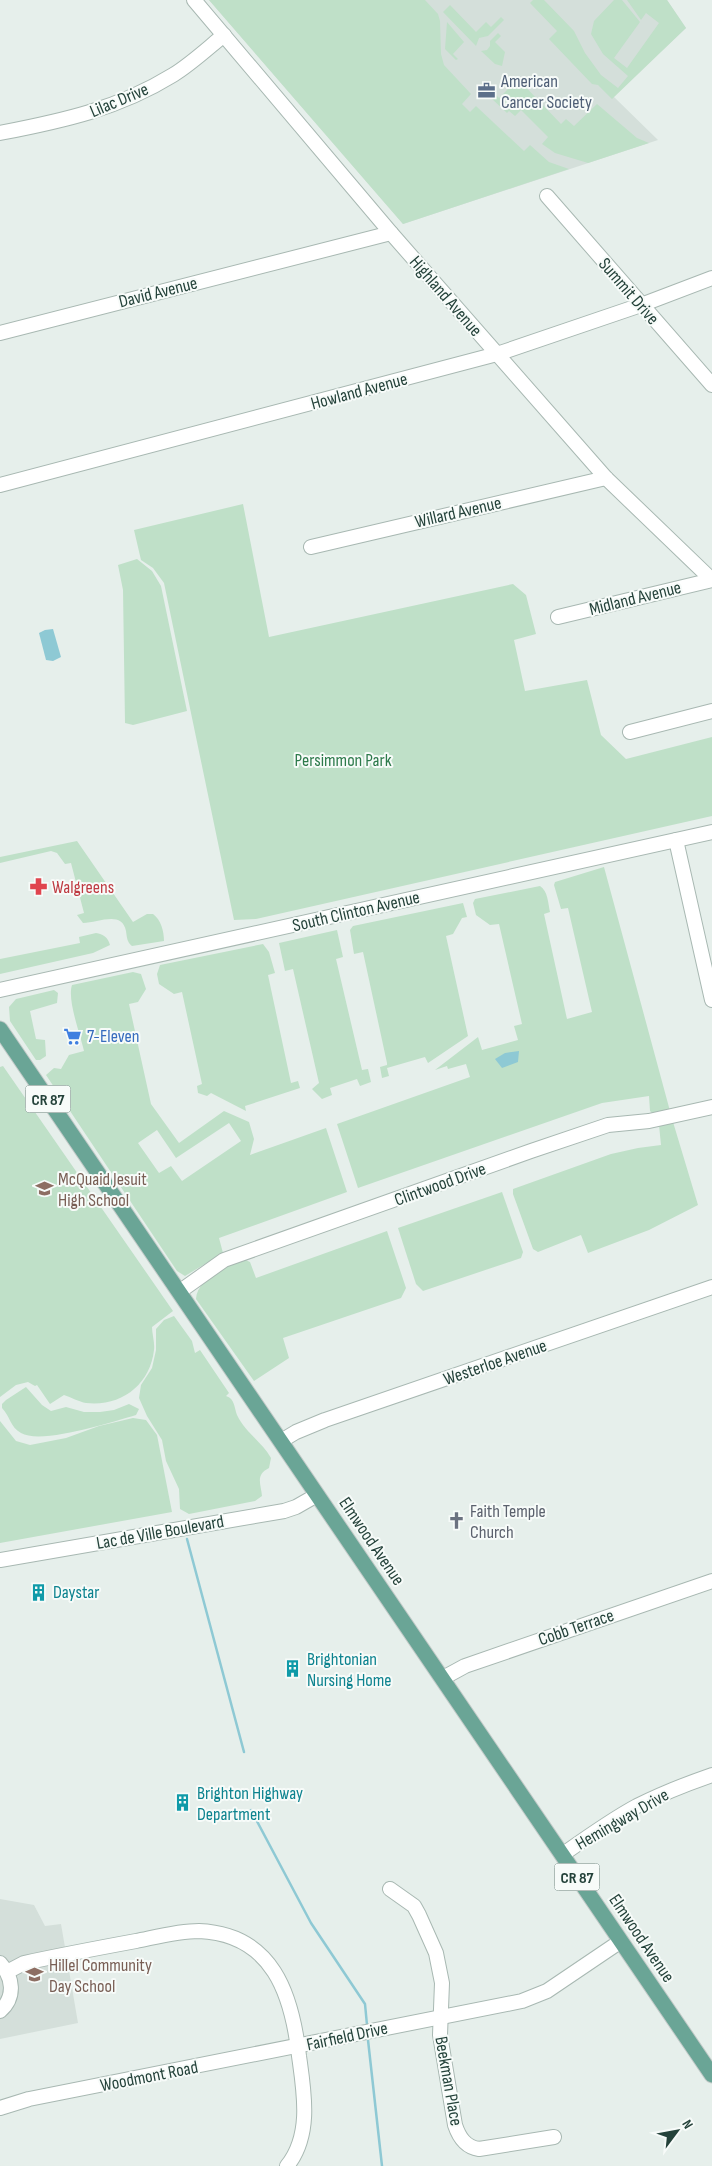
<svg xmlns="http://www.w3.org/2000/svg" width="712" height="2166" font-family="'Sofia Sans Condensed',sans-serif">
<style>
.built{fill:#d4dfda}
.green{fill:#bfe0c8;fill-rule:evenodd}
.water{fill:#8ec9d4}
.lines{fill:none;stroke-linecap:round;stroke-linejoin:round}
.stream{stroke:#8ec9d4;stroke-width:2.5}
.minor-casing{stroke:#a8b8b2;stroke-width:16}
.major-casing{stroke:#c2cac8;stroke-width:17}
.minor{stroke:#fff;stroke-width:14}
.major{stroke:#6aa596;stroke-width:15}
.labels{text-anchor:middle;stroke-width:4;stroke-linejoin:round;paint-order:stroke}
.shield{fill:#f7fbf9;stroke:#637a73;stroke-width:1}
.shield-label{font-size:16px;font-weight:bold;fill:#24423a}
.service-label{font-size:18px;fill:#4e5e75;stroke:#f7fbf9;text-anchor:start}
.street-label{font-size:18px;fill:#24423a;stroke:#f7fbf9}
.park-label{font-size:18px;fill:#2d7a4b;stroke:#f7fbf9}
.health-label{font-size:18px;fill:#be3a42;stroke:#f7fbf9;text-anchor:start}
.shop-label{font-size:18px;fill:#366cbe;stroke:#f7fbf9;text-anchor:start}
.education-label{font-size:18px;fill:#785e54;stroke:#f7fbf9;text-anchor:start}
.worship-label{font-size:18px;fill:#5b616d;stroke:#f7fbf9;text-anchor:start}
.culture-label{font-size:18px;fill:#0d838f;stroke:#f7fbf9;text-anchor:start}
</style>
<rect width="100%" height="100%" fill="#e6efeb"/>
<g class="built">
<polygon points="209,0 667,0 686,28 613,96 658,140 403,224"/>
<polygon points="0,1899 34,1905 45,1926 61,1924 78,2023 0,2039"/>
</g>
<g class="green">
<polygon points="209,0 425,0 438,14 440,21 441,54 444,65 471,94 462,104 470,112 476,106 524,151 530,145 549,162 569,169 403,224"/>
<polygon points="533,0 544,0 574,31 585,53 601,75 618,88 628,76 603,54 591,34 594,21 614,0 622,0 640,22 614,58 627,68 659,23 646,13 641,20 627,0 667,0 686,28 612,99 598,85 592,84 549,39 557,31 530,3"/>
<polygon points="450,5 476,32 486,22 491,27 501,17 504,20 488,36 479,38 476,46 443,12"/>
<polygon points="447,22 464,42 453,54 458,59 456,60 445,49"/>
<polygon points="498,33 501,36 495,42 505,52 502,66 495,64 481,51 487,50 490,46 490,41"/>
<polygon points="518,79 561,124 566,119 574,126 597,104 637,138 649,143 588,163 555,153 542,144 548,137 521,110 515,116 509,111 507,113 491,98 495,94 499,98"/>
<polygon points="243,504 269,637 513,584 526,595 536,634 514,640 525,691 587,680 601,735 626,759 712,737 712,816 256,919 234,920 164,583 153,568 141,560 134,530"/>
<polygon points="137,559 152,571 161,586 187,711 133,725 125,723 123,590 118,565"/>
<path d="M77 841 133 922 147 914H153C161 920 164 931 164 941L132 946C127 942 127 938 126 931 122 910 98 923 83 923L77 915 84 913 71 863 65 864 57 853 51 851 0 863V857Z"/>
<path d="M604 867 670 1111 654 1115 650 1111 649 1096 602 1103 358 1188 337 1124 470 1077 466 1064 448 1069 447 1066 435 1070 478 1037 482 1050 518 1040 514 1026 522 1024 499 924 490 925 476 915 473 903 475 899 540 886C548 891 548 903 550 912L544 914 567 1019 592 1012 568 908 561 909 554 885 555 882Z"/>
<polygon points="463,903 467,917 462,918 453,934 446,936 468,1036 428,1063 425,1057 387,1068 389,1076 382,1078 380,1067 387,1065 387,1063 363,952 354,954 350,930 353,926"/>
<polygon points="337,930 343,957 336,959 362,1070 368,1069 371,1082 360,1086 357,1079 330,1088 332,1095 322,1099 312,1089 319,1083 293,969 285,971 279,943"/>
<path d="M96 933C103 934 108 937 110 945L93 953 0 974V959L80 943 79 937Z"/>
<polygon points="263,944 269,952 275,973 268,975 291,1083 298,1081 300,1088 245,1106 246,1111 211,1093 207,1096 198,1093 197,1086 202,1084 182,992 174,994 159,984 157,974 160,965"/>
<path d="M133 972 141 974 146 989 138 1002 129 1004 151 1104 179 1143 224 1111 249 1122 254 1139 250 1155 326 1128 347 1192 219 1238 223 1253 185 1276 177 1271 46 1075 54 1068 61 1069 69 1055 84 1051C80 1033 67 1000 72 985ZM229 1123 241 1141 182 1181 171 1166 159 1173 138 1143 157 1130 176 1158Z"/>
<polygon points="54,990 58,993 57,1003 30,1011 36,1039 45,1040 46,1056 40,1060 36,1060 10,1021 9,1007 16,999"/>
<path d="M3 1066 173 1311 152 1327C152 1334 155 1343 154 1350 150 1385 121 1407 86 1403 79 1402 71 1397 64 1395L50 1404 37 1385 35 1386 28 1382 16 1385 0 1397V1067Z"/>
<polygon points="673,1122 698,1205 649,1230 588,1253 581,1235 538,1252 533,1249 513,1194 513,1189 611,1154 638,1148 661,1145 659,1125"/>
<polygon points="502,1192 523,1252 521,1258 423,1291 416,1284 398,1228"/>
<path d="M387 1231 406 1288 401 1298 283 1338 289 1358 254 1381 196 1299C197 1279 225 1268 239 1257L250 1262 256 1278Z"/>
<path d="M174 1316 192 1341 195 1353 200 1350 229 1393 226 1396C235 1399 234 1407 237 1415 245 1432 262 1442 271 1458L269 1468C255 1475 261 1484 262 1496L255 1501 189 1514 180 1509 179 1489 166 1461 162 1440 147 1416 139 1398 141 1385 152 1368 156 1350V1329L164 1320Z"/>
<path d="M26 1387 42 1405 51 1411 66 1407 84 1412H100L114 1410 129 1404 139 1409 136 1415C112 1422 41 1445 21 1433 10 1427 10 1416 2 1408V1404L6 1400Z"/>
<polygon points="133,1418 146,1420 157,1435 172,1512 0,1543 0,1421 16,1441 30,1445 66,1438 99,1426"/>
</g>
<g class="water">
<polygon points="53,629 61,657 53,661 46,660 39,633 45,630"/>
<polygon points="519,1051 518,1062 502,1068 495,1059 505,1053"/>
</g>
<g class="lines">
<g class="stream">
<polyline points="187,1539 244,1752"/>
<polyline points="251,1810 311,1923 365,2004 367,2025"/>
<polyline points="368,2040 382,2166"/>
</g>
<defs>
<g id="minor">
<polyline points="194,0 391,233 606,478 712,580"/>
<path d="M0 133C62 121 118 109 173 75 191 64 208 48 224 35"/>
<polyline points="547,196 712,385"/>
<polyline points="0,333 391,233"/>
<polyline points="0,485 497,354 641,305 712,278"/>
<polyline points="311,547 606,478"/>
<polyline points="558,617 712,580"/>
<polyline points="630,732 712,711"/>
<polyline points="676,840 712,1000"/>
<polyline points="0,990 712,832"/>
<polyline points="179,1292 224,1260 531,1151 608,1125 649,1121 712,1107"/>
<polyline points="281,1441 296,1432 325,1420 712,1287"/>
<polyline points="0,1560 284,1511 296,1507 317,1495"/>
<polyline points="443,1678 465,1666 712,1581"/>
<path d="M562 1855C586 1838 611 1820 637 1806 661 1794 686 1784 712 1775"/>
<path d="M390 1889 414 1906 419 1915 436 1953 442 1983 440 2035 455 2125C459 2137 465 2147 479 2149L554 2137"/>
<path d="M0 1963C13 1977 16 1997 0 2011"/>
<path d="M7 1972 24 1963C61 1955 98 1948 136 1941 156 1937 178 1931 199 1931 273 1934 292 1995 299 2056 304 2092 312 2135 287 2166"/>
<polyline points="0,2108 29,2099 522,2001 547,1991 621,1941"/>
</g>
<polyline id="major" points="0,1029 712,2075"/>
</defs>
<use href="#minor" class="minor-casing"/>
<use href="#major" class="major-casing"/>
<use href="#minor" class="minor"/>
<use href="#major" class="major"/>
</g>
<defs>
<symbol id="office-bare" viewBox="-9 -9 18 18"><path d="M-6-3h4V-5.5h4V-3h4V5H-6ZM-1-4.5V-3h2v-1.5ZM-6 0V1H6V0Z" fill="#5c6f8a" stroke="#f7fbf9" stroke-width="2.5" paint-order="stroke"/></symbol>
<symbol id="pharmacy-bare" viewBox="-9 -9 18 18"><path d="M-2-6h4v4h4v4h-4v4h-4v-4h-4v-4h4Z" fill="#e0444e" stroke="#f7fbf9" stroke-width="2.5" paint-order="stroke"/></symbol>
<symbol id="supermarket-bare" viewBox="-9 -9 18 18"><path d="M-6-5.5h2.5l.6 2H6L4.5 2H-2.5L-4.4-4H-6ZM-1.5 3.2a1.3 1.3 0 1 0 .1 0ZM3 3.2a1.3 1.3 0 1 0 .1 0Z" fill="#3f7fe0" stroke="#f7fbf9" stroke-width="2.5" paint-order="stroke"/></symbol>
<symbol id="school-bare" viewBox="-9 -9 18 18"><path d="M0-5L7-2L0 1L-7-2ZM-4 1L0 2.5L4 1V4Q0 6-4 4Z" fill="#8d6e63" stroke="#f7fbf9" stroke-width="2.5" paint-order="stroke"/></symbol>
<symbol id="church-bare" viewBox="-9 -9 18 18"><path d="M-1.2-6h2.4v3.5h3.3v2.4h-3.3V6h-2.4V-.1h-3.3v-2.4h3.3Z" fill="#6b7280" stroke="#f7fbf9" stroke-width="2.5" paint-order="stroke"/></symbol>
<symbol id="building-bare" viewBox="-9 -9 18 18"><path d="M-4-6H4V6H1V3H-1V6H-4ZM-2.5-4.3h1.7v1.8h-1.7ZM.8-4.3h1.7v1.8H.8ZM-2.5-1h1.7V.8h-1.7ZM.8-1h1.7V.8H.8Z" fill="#0f9aa8" stroke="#f7fbf9" stroke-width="2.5" paint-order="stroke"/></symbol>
</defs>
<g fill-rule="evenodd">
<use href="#office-bare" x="474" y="78" width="25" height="25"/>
<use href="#pharmacy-bare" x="26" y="874" width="25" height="25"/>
<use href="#supermarket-bare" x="60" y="1024" width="25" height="25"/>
<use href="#school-bare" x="32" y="1176" width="25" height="25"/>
<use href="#church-bare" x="444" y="1508" width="25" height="25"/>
<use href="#building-bare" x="26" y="1580" width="25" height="25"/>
<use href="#building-bare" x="280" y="1656" width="25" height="25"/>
<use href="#building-bare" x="170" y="1790" width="25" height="25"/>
<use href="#school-bare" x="22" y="1962" width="25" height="25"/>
</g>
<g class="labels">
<g class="shield">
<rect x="25.5" y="1085.5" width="45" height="27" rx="4"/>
<rect x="554.5" y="1863.5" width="45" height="27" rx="4"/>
</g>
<g class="shield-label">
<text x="48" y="1105">CR 87</text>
<text x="577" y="1883">CR 87</text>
</g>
<g class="service-label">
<text x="501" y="87">American<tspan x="501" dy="21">Cancer Society</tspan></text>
</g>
<g class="street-label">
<text transform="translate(119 100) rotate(-23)" y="6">Lilac Drive</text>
<text transform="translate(629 291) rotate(49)" y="6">Summit Drive</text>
<text transform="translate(158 292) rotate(-14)" y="6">David Avenue</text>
<text transform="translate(446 296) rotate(49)" y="6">Highland Avenue</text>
<text transform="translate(359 391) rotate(-15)" y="6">Howland Avenue</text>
<text transform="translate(458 512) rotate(-13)" y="6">Willard Avenue</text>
<text transform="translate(635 598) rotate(-14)" y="6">Midland Avenue</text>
<text transform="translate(356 911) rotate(-13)" y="6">South Clinton Avenue</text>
<text transform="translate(440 1184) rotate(-20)" y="6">Clintwood Drive</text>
<text transform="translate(495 1362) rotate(-19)" y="6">Westerloe Avenue</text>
<text transform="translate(160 1532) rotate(-10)" y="6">Lac de Ville Boulevard</text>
<text transform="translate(372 1541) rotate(56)" y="6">Elmwood Avenue</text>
<text transform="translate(576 1627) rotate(-19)" y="6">Cobb Terrace</text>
<text transform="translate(622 1819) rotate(-30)" y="6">Hemingway Drive</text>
<text transform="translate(642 1938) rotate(56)" y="6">Elmwood Avenue</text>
<text transform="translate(347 2036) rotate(-12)" y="6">Fairfield Drive</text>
<text transform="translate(149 2076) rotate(-11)" y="6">Woodmont Road</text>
<text transform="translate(449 2081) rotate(80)" y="6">Beekman Place</text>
</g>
<g class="park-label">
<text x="343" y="766">Persimmon Park</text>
</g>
<g class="health-label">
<text x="52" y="893">Walgreens</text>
</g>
<g class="shop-label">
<text x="87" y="1042">7-Eleven</text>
</g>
<g class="education-label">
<text x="58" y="1185">McQuaid Jesuit<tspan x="58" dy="21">High School</tspan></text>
<text x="49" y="1971">Hillel Community<tspan x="49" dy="21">Day School</tspan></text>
</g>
<g class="worship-label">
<text x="470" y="1517">Faith Temple<tspan x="470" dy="21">Church</tspan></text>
</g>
<g class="culture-label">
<text x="53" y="1598">Daystar</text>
<text x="307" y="1665">Brightonian<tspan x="307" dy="21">Nursing Home</tspan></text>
<text x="197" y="1799">Brighton Highway<tspan x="197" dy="21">Department</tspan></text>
</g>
</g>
<g transform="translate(677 2131) rotate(58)" stroke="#f7fbf9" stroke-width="4" paint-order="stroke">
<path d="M0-4L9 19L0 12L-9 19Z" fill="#24423a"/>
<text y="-8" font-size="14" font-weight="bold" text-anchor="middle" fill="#24423a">N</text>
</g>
</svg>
